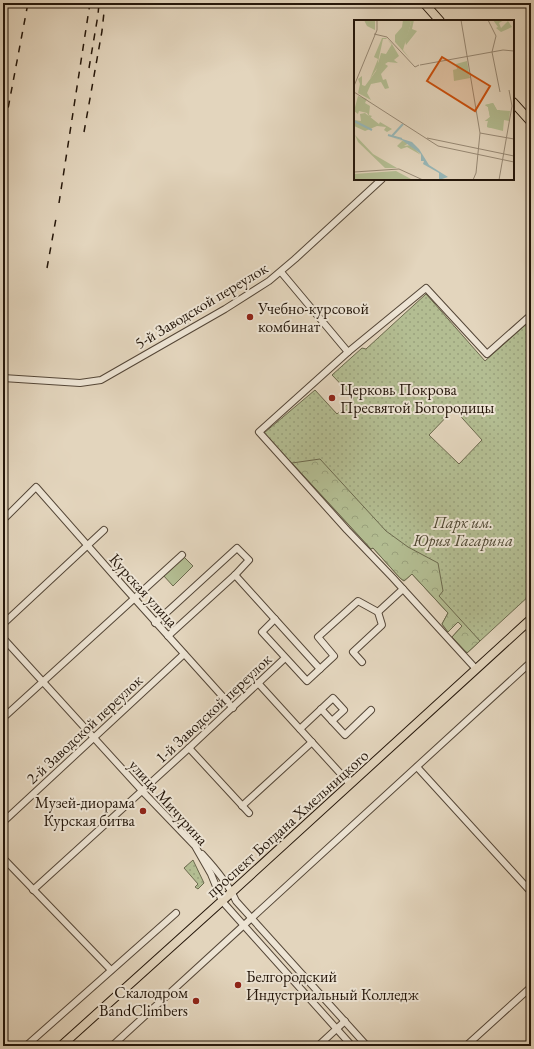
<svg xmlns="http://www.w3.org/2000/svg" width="534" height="1049" font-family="'EB Garamond',serif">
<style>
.green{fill:url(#green-dots);stroke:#6c6a4e;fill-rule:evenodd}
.forest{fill:url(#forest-crowns);stroke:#6c6a4e}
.pitch{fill:#b3bd92;stroke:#6c6a4e}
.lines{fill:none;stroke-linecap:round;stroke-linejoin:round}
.minor-casing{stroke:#544637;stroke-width:8}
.major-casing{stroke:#24160a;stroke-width:10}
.minor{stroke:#ede4d4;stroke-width:6}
.major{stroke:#e3d5bd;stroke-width:8}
.rail{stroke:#24160a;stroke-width:1.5;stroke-dasharray:7 7;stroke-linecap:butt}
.poi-dot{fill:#8f2418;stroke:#ede4d4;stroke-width:1.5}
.labels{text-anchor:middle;stroke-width:4;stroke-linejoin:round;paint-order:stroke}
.street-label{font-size:16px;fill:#24160a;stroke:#ede4d4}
.poi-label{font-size:16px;fill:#24160a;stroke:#ede4d4;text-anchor:start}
.park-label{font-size:16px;font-style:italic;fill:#4f4833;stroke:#ede4d4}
.inset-river{fill:none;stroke:#97b7b8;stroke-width:2}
.inset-road{fill:none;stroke:#978975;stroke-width:1}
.view{fill:#cb4f0c;fill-opacity:0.15;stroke:#cb4f0c;stroke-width:2}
.inset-edge{fill:none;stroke:#24160a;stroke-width:2}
</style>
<defs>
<pattern id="green-dots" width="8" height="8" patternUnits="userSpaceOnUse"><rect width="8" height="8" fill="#b3bd92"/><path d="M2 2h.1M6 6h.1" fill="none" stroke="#9aa27d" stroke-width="1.8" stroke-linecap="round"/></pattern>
<pattern id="forest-crowns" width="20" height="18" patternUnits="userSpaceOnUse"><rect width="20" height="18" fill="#b3bd92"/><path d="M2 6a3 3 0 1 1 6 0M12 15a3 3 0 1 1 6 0" fill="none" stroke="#9aa27d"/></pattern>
</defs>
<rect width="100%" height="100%" fill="#e3d5bd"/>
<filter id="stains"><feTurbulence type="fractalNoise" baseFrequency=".005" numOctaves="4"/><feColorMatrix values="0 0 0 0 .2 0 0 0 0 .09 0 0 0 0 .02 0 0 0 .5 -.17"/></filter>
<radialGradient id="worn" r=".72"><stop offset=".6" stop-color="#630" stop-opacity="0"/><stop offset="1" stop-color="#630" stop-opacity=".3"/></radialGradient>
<g class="green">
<path d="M426 294 485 361 531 320V594L467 653 452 637 462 626 458 622 448 632 442 624 448 613 412 574 404 581 400 578 373 548 371 549 264 433 315 390 337 414 354 398 332 375 362 348 366 349ZM454 409 482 440 459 464 429 435Z"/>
<polygon points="193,860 204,883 198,889 195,887 198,884 184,868"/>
</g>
<polygon class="forest" points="320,459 386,531 408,547 438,563 443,591 439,596 480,641 467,653 452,637 462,626 458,622 448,632 442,624 448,613 412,574 404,581 400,578 373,548 371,549 292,463"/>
<polygon class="pitch" points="184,557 193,566 173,586 163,575"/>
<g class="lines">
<defs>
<g id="minor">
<polyline points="281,272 348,352"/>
<polyline points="3,378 80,383 101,380 225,309 269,281 295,259 382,179"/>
<polyline points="3,520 36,487 125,588 233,708"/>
<polyline points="235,575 320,669"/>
<polyline points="275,619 262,632 307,681 334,656 318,637 358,601 378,612 403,589"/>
<polyline points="155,623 237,548 249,560 235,575 168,636"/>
<polyline points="3,624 104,530"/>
<polyline points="3,638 146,795 195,846 211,874 222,901 352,1046"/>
<polyline points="362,662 353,652 382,625 378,612"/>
<polyline points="476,669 393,578 347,530 259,432 348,352 426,288 487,354 531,315"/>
<polyline points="258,683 350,784"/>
<polyline points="321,709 332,721"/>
<polyline points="3,718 182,555"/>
<polyline points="300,729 333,698 344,710 332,721 345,735 371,710"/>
<polyline points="189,748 249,813"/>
<polyline points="417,767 531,892"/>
<polyline points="242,806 312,742"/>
<polyline points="3,822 184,654"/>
<path d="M202 854C215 868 228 883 236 901L367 1046"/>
<polyline points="3,858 111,970"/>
<polyline points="33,890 189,748 285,658"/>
<polyline points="26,1046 176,913"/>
<polyline points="112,1046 531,662"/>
<polyline points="318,1046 345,1021"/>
<polyline points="466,1046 531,987"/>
</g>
<g id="major">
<polyline points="424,3 440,21"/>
<polyline points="513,102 531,122"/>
<polyline points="61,1046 222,901 531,619"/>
</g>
</defs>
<use href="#minor" class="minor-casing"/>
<use href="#major" class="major-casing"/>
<use href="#minor" class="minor"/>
<use href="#major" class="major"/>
<g class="rail">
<polyline points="89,68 98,15 99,3"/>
<polyline points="84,132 102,31 105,3"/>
<polyline points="3,135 28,3"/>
<polyline points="59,203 90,3"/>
<polyline points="47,268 57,213"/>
</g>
</g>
<g class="poi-dot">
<circle cx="250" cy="317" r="4"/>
<circle cx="332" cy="398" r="4"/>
<circle cx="143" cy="811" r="4"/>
<circle cx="238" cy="985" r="4"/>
<circle cx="196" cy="1001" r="4"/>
</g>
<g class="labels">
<g class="street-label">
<text transform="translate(201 305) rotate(-31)" y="6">5-й Заводской переулок</text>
<text transform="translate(144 590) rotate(48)" y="6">Курская улица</text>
<text transform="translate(213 708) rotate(-43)" y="6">1-й Заводской переулок</text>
<text transform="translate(84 729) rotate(-43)" y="6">2-й Заводской переулок</text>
<text transform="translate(169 802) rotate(48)" y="6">улица Мичурина</text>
<text transform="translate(287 823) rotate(-42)" y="6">проспект Богдана Хмельницкого</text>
</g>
<g class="poi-label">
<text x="258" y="314">Учебно-курсовой<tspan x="258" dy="18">комбинат</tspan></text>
<text x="340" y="395">Церковь Покрова<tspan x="340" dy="18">Пресвятой Богородицы</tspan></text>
<text x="135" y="808" text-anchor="end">Музей-диорама<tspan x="135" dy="18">Курская битва</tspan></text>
<text x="246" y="982">Белгородский<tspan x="246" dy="18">Индустриальный Колледж</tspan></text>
<text x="188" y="998" text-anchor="end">Cкалодром<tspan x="188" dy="18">BandClimbers</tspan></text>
</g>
<g class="park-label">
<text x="463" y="528">Парк им.<tspan x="463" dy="18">Юрия Гагарина</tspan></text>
</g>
</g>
<g transform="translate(354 20)">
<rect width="160" height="160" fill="#e3d5bd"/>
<path d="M10 0H21V10L13 6ZM49 0H55L57 3 49 30 56 39 41 22V15L48 7ZM38 24 45 36 40 40 44 43 34 42 31 44 34 46 27 54 29 60 32 59 35 68 31 69 27 62 17 64 13 73 17 80 4 73 6 64 4 59 8 56V65L11 66 22 51 27 33 32 34ZM113 41 116 58 100 61 99 50 103 49 102 44ZM4 76 13 79 11 83 16 86 15 95 18 96 16 98 13 93 5 91 4 94 0 91ZM139 83 143 90 156 91 155 101 150 100 149 111 133 107 134 101H131L136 97 134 87 131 85ZM42 151 57 159 0 160V154Z" fill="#b3bd92"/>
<path d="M55 0H60L58 9 63 11 52 25 51 21 57 3ZM139 0H150L145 3 147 8 154 1 158 7 147 12 142 8 144 7ZM28 18H32L38 24V25L33 19H29L24 42 26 44 16 59 24 39 20 37ZM139 83 143 90H146L145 93H141L140 102H135L137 108 133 107 134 101H131L136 97 134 87 131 85ZM11 93 25 104 26 102 38 109 33 112 30 110 32 107 23 106 11 111 0 106V100L7 101 6 94ZM1 115 19 134 43 148H31L4 122ZM37 117 55 123 50 126 57 125 67 135 53 127 47 129 43 126 48 121Z" fill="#b3bd92"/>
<path d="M45 118 58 122 65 129 75 145 94 157 85 160V153L69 144 70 141H67V134Z" fill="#97b7b8"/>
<path class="inset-river" d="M0 101 18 110M34 115 48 119M38 116 49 104"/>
<path class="inset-road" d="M107 0 126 113 122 153 119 160M134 0 142 16 138 32 146 72M20 14 33 17 61 47 65 45M66 45 149 30 160 31M0 66 23 10V0M0 72 84 126 160 142M126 113 160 119M73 118 160 136M0 152 45 149 69 160M145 160 158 86 155 70"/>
<path class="view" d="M88 37 136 66 121 91 73 61Z"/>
<rect width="160" height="160" class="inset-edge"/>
</g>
<rect width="534" height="1049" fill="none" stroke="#e3d5bd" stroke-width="16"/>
<rect x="4" y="4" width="526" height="1041" fill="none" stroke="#24160a" stroke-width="2"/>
<rect x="8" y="8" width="518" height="1033" fill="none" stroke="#24160a"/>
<rect width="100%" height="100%" filter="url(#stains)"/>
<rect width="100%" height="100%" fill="url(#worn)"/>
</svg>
